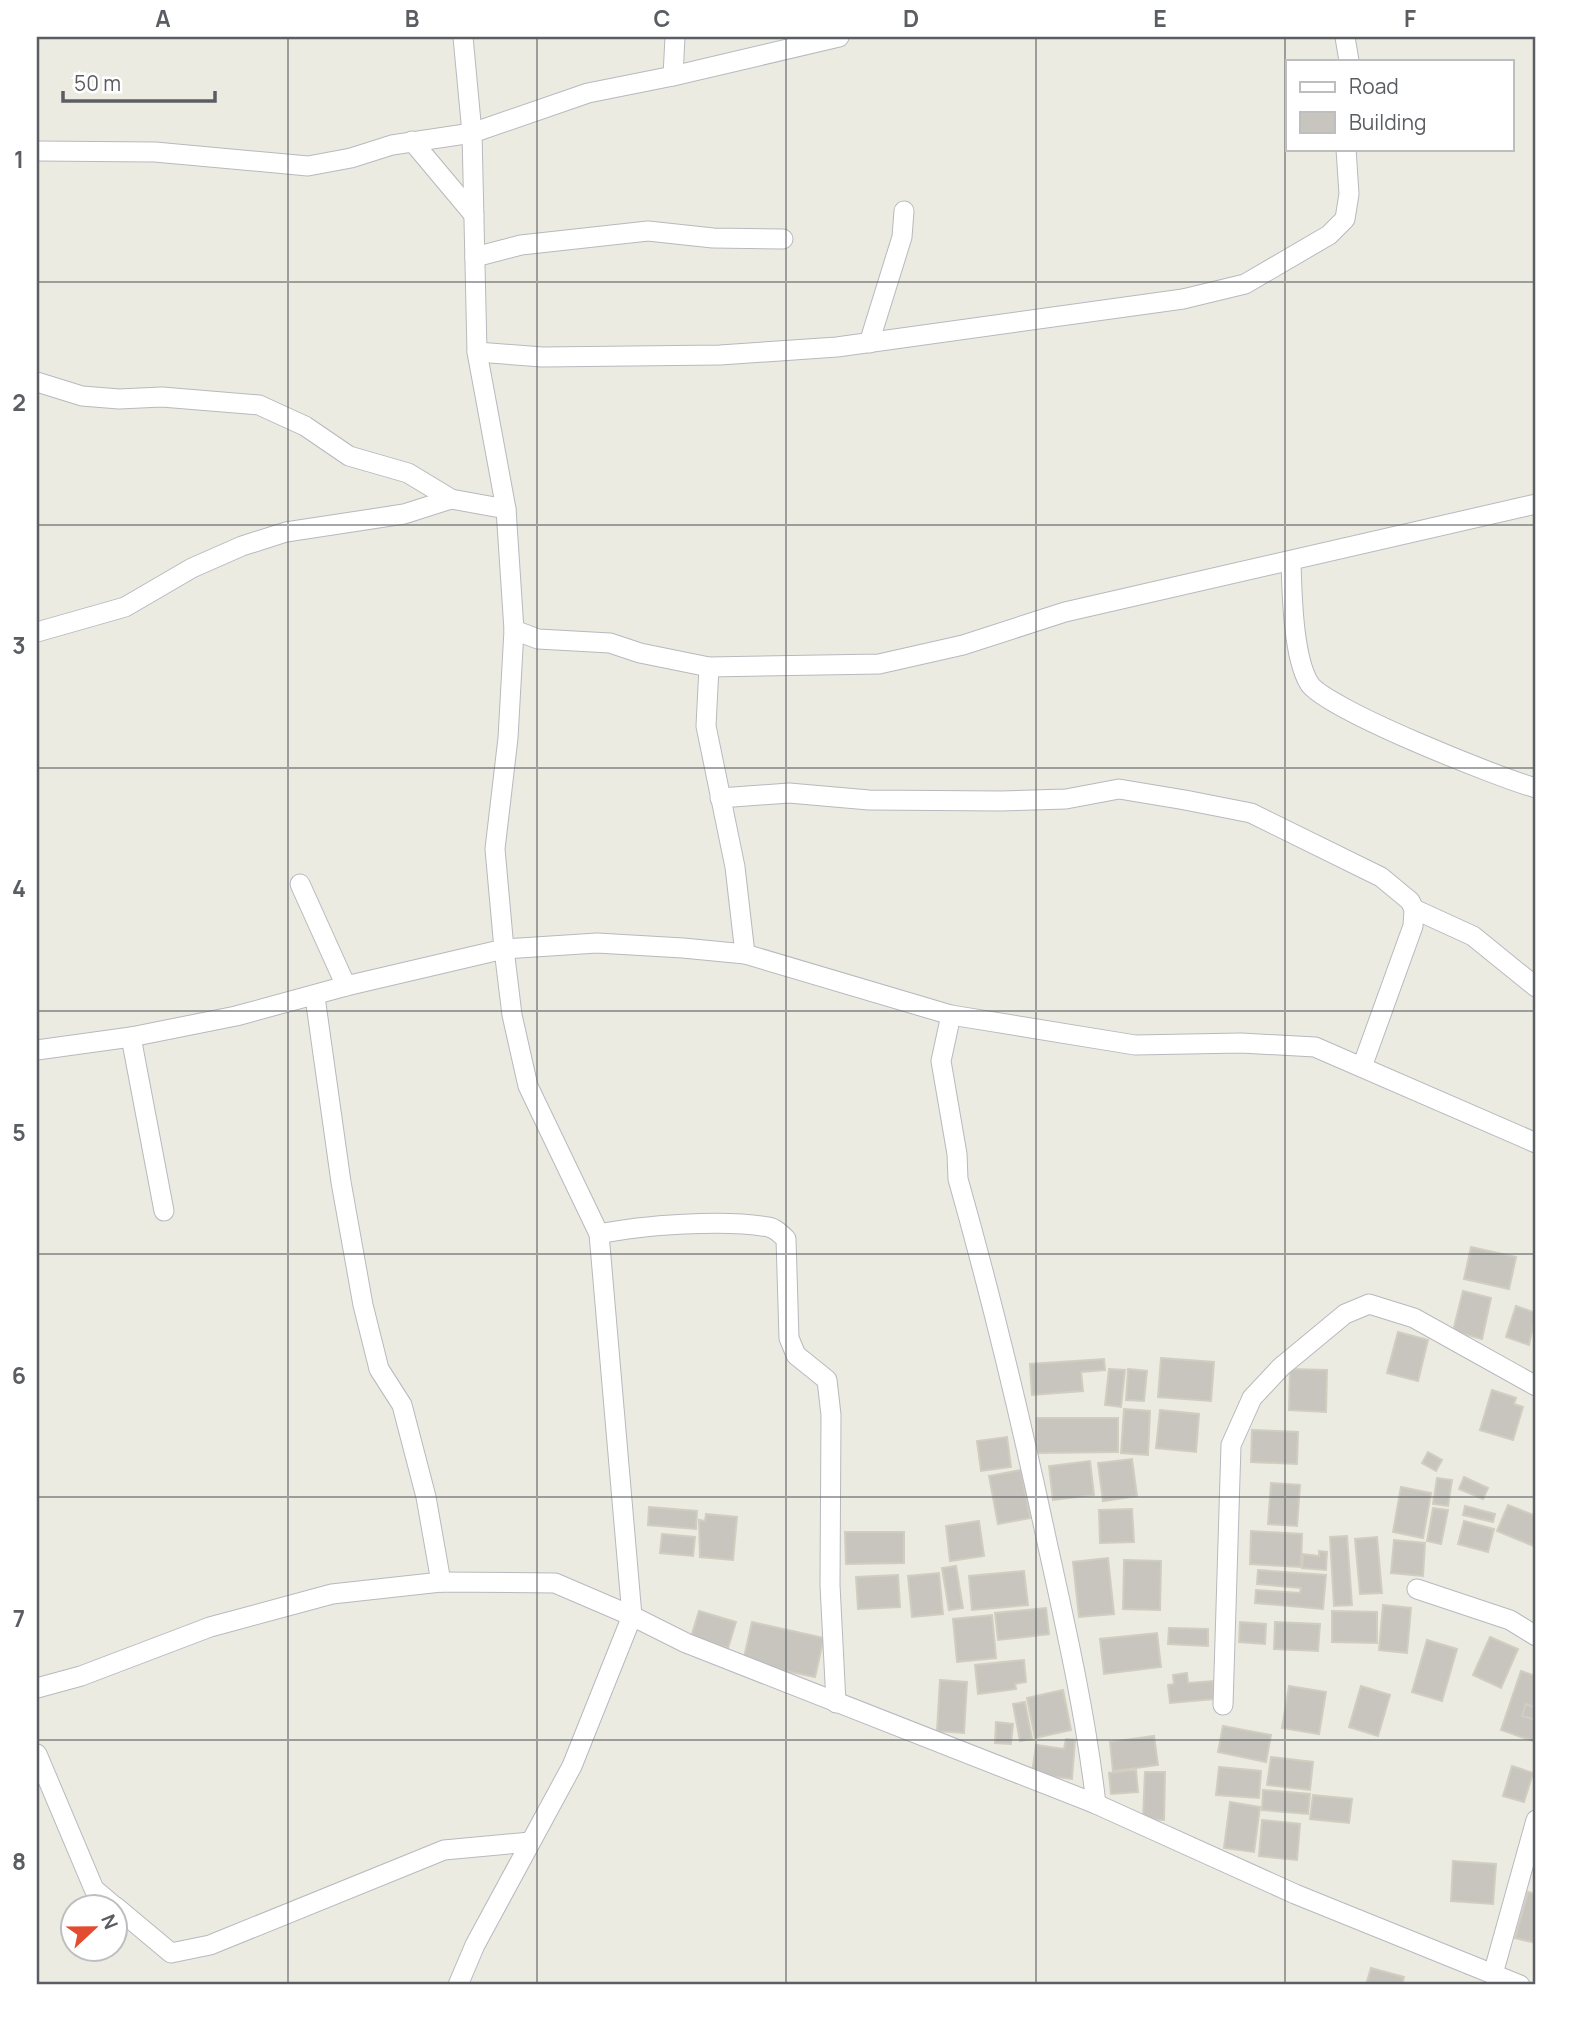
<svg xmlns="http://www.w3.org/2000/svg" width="1573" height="2022" font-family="Manrope,sans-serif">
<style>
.building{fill:#c8c5bf;stroke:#d1cdc0;stroke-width:2}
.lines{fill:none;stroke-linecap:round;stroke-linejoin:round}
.minor-casing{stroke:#b7b9be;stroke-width:21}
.minor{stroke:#fff;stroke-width:19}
.grid{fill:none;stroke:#5a5d62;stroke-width:2;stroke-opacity:0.55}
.neatline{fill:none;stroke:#5a5d62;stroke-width:2.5}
.grid-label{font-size:23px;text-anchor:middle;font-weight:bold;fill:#5a5d62}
</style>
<rect width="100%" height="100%" fill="#ecebe1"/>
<g class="building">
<polygon points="1471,1247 1516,1257 1509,1289 1464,1279"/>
<polygon points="1463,1291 1491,1298 1482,1339 1453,1331"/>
<polygon points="1516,1306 1536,1313 1529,1345 1506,1337"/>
<polygon points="1398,1332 1428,1340 1418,1381 1387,1373"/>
<polygon points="1161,1358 1214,1362 1211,1401 1158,1397"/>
<polygon points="1104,1359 1105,1370 1081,1372 1083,1391 1032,1395 1030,1364"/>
<polygon points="1109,1369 1125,1370 1121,1407 1105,1405"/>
<polygon points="1128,1369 1147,1371 1144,1401 1126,1400"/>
<polygon points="1290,1369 1327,1370 1326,1412 1289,1410"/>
<polygon points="1492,1390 1516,1398 1514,1404 1523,1407 1513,1440 1480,1430"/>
<polygon points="1124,1409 1150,1411 1148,1455 1121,1453"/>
<polygon points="1160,1410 1199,1414 1196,1452 1156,1448"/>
<polygon points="1037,1418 1118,1418 1118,1452 1037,1453"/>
<polygon points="1252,1430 1298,1432 1297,1464 1251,1462"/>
<polygon points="1007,1437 1011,1467 981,1471 977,1441"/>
<polygon points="1428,1452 1442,1460 1436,1471 1422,1463"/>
<polygon points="1132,1459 1137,1496 1103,1501 1098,1463"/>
<polygon points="1090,1461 1094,1495 1053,1500 1049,1466"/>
<polygon points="1021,1470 1030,1518 998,1524 989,1476"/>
<polygon points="1464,1477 1488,1488 1483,1499 1459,1489"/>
<polygon points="1437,1478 1452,1480 1448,1506 1433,1504"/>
<polygon points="1271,1483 1300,1485 1297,1526 1268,1524"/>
<polygon points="1401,1487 1431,1493 1423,1538 1393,1532"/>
<polygon points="1508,1505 1536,1516 1536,1547 1497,1531"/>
<polygon points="1465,1506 1495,1514 1493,1522 1463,1515"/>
<polygon points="649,1507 697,1511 696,1529 648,1525"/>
<polygon points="1433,1508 1448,1510 1441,1544 1427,1541"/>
<polygon points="1132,1509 1134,1542 1100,1543 1099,1510"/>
<polygon points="706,1514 737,1517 733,1560 700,1557 699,1520 705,1521"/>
<polygon points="979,1521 984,1556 950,1561 946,1526"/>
<polygon points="1464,1521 1494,1529 1488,1552 1458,1544"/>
<polygon points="1251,1531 1302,1534 1301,1567 1250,1564"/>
<polygon points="845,1532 904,1532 904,1563 846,1564"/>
<polygon points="662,1534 695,1537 693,1556 660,1553"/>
<polygon points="1347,1536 1352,1605 1334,1606 1330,1537"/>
<polygon points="1377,1537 1382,1593 1360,1594 1355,1539"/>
<polygon points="1394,1540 1425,1543 1423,1576 1391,1573"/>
<polygon points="1319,1551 1327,1552 1326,1570 1302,1568 1303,1554 1319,1556"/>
<polygon points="1108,1558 1114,1614 1079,1617 1073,1562"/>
<polygon points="1124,1560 1161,1561 1160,1610 1123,1609"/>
<polygon points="956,1566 963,1608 949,1610 942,1568"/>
<polygon points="1258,1570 1326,1575 1323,1609 1255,1603 1256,1590 1300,1593 1301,1588 1257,1584"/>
<polygon points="1024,1571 1028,1605 972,1610 969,1576"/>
<polygon points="939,1573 943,1614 912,1617 908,1576"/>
<polygon points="898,1575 900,1607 858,1609 856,1577"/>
<polygon points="1383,1605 1411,1608 1407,1653 1379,1650"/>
<polygon points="1046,1608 1049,1634 998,1640 995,1613"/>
<polygon points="699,1611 736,1622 728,1648 691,1637"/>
<polygon points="1332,1611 1377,1612 1377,1643 1332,1642"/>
<polygon points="992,1615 996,1658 957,1662 953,1619"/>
<polygon points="752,1622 824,1638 815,1677 743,1662"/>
<polygon points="1240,1622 1266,1624 1265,1644 1239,1642"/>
<polygon points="1275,1622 1320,1624 1318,1651 1274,1649"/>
<polygon points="1169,1628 1208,1629 1208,1646 1168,1644"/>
<polygon points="1157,1633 1161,1667 1104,1674 1100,1639"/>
<polygon points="1490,1637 1518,1649 1501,1688 1473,1675"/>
<polygon points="1427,1640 1457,1649 1442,1701 1412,1692"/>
<polygon points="1024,1660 1026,1682 1015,1684 1016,1689 978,1694 975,1665"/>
<polygon points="1521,1671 1536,1676 1536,1708 1526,1704 1522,1716 1536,1720 1536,1742 1501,1730"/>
<polygon points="1187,1673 1188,1683 1213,1681 1214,1699 1170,1703 1168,1685 1174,1684 1173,1675"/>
<polygon points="940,1680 967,1682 964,1733 937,1731"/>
<polygon points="1289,1686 1326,1692 1319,1734 1282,1728"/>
<polygon points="1361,1686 1390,1695 1378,1736 1349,1727"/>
<polygon points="1063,1690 1071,1730 1035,1738 1027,1698"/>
<polygon points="1025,1702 1032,1739 1020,1741 1013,1704"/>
<polygon points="1526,1704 1536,1708 1536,1720 1522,1716"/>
<polygon points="996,1722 1013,1724 1011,1744 995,1743"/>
<polygon points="1223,1726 1271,1735 1266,1762 1218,1752"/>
<polygon points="1154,1736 1158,1765 1113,1771 1110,1742"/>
<polygon points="1066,1739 1075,1740 1072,1779 1032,1774 1036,1745 1064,1749"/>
<polygon points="1271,1757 1313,1762 1310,1790 1267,1785"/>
<polygon points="1512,1766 1533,1773 1524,1802 1503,1796"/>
<polygon points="1219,1767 1261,1771 1259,1798 1216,1795"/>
<polygon points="1136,1770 1138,1792 1111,1794 1109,1773"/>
<polygon points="1145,1772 1165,1772 1164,1820 1143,1819"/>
<polygon points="1263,1790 1310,1794 1308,1814 1262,1810"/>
<polygon points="1313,1795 1352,1799 1349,1823 1310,1819"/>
<polygon points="1230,1802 1260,1807 1254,1852 1224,1848"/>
<polygon points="1262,1820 1300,1824 1297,1860 1259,1856"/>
<polygon points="1453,1861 1496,1864 1493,1904 1451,1901"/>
<polygon points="1528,1892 1536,1894 1536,1943 1515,1938"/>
<polygon points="1371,1968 1404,1977 1402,1985 1366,1985"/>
</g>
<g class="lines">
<defs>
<g id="minor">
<polyline points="1345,37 1349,61"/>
<polyline points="673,76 675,37"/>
<polyline points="412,141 474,215"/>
<polyline points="37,151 155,152 308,166 351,158 392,145 472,133 588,93 673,76 839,37"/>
<polyline points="475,257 521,245 648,231 713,238 783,239"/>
<polyline points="869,343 902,237 904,211"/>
<polyline points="477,352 542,357 720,355 837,347 1183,299 1245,284 1329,235 1345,219 1349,194 1346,149"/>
<polyline points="37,382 82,396 119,399 162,397 259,405 305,426 349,456 408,473 451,499 506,509"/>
<path d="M1291 562C1292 594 1293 656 1309 683 1323 708 1502 779 1536 788"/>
<polyline points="514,630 538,639 610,643 640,653 709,667 879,664 963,645 1065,612 1536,504"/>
<polyline points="37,632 125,607 192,568 242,546 286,532 404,514 451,499"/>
<polyline points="709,667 706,726 735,867 745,954"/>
<polyline points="720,798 789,793 869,800 1001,801 1066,799 1119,789 1185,800 1251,813 1381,877 1410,901 1414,909 1413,926 1362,1067"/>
<polyline points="300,884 346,986"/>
<polyline points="1414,909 1473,936 1536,987"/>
<polyline points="315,997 341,1182 363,1305 379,1369 402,1405 426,1497 441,1582"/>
<path d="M951 1015 941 1061 957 1154 958 1179C992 1299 1021 1420 1047 1542 1066 1628 1086 1716 1096 1804"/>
<polyline points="131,1037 164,1211"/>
<polyline points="37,1050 131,1037 236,1016 346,986 504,949 597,943 683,948 745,954 951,1015 1135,1045 1241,1043 1315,1047 1536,1143"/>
<path d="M599 1234C642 1225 725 1219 768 1227 775 1228 781 1234 786 1239L789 1338 796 1355 827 1380 831 1415 830 1585 836 1703"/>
<polyline points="1417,1589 1510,1620 1536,1636"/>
<polyline points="37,1688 81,1676 210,1627 332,1594 441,1582 555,1583 632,1616 686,1643 1096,1804 1295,1894 1520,1985"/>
<polyline points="1223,1705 1231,1445 1252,1398 1281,1367 1345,1314 1369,1304 1414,1318 1536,1386"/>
<polyline points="37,1754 94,1889 114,1906"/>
<polyline points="116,1907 171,1953 210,1945 444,1850 530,1842"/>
<polyline points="1493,1974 1536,1820"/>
<polyline points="458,1985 475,1945 572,1766 632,1616 599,1234 528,1086 512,1015 504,949 495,849 508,738 514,630 506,509 477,352 472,133 463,37"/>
</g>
</defs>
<use href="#minor" class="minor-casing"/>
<use href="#minor" class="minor"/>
</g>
<path class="grid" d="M288 37V1985M537 37V1985M786 37V1985M1036 37V1985M1285 37V1985M37 282H1536M37 525H1536M37 768H1536M37 1011H1536M37 1254H1536M37 1497H1536M37 1740H1536"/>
<rect width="1573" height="2022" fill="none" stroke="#ffffff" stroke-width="77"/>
<rect x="1286" y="60" width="228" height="91" fill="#ffffff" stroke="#bdbec0" stroke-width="2"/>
<rect x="1300" y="82" width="35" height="10" fill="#ffffff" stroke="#bdbec0" stroke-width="2"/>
<text x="1349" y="94" font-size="21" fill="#5a5d62">Road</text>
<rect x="1300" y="112" width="35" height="21" fill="#c8c5bf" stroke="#bdbec0" stroke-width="2"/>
<text x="1349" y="130" font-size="21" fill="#5a5d62">Building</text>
<g transform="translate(94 1928) rotate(68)"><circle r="33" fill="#ffffff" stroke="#bdbec0" stroke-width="2"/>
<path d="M0-5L12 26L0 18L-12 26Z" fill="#e34c31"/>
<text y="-10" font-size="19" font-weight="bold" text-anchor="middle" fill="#5a5d62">N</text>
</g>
<path d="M63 91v10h152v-10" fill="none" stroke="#5a5d62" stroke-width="3.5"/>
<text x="74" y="91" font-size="21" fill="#5a5d62" stroke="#ffffff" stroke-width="5" paint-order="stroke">50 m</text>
<rect x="38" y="38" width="1496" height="1945" class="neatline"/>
<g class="grid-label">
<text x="163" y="27">A</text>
<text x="412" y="27">B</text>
<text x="662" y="27">C</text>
<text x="911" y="27">D</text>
<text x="1160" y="27">E</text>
<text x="1410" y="27">F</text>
<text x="19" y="168">1</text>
<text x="19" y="411">2</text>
<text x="19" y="654">3</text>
<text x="19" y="897">4</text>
<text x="19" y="1141">5</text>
<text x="19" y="1384">6</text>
<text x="19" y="1627">7</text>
<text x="19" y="1870">8</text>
</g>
</svg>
